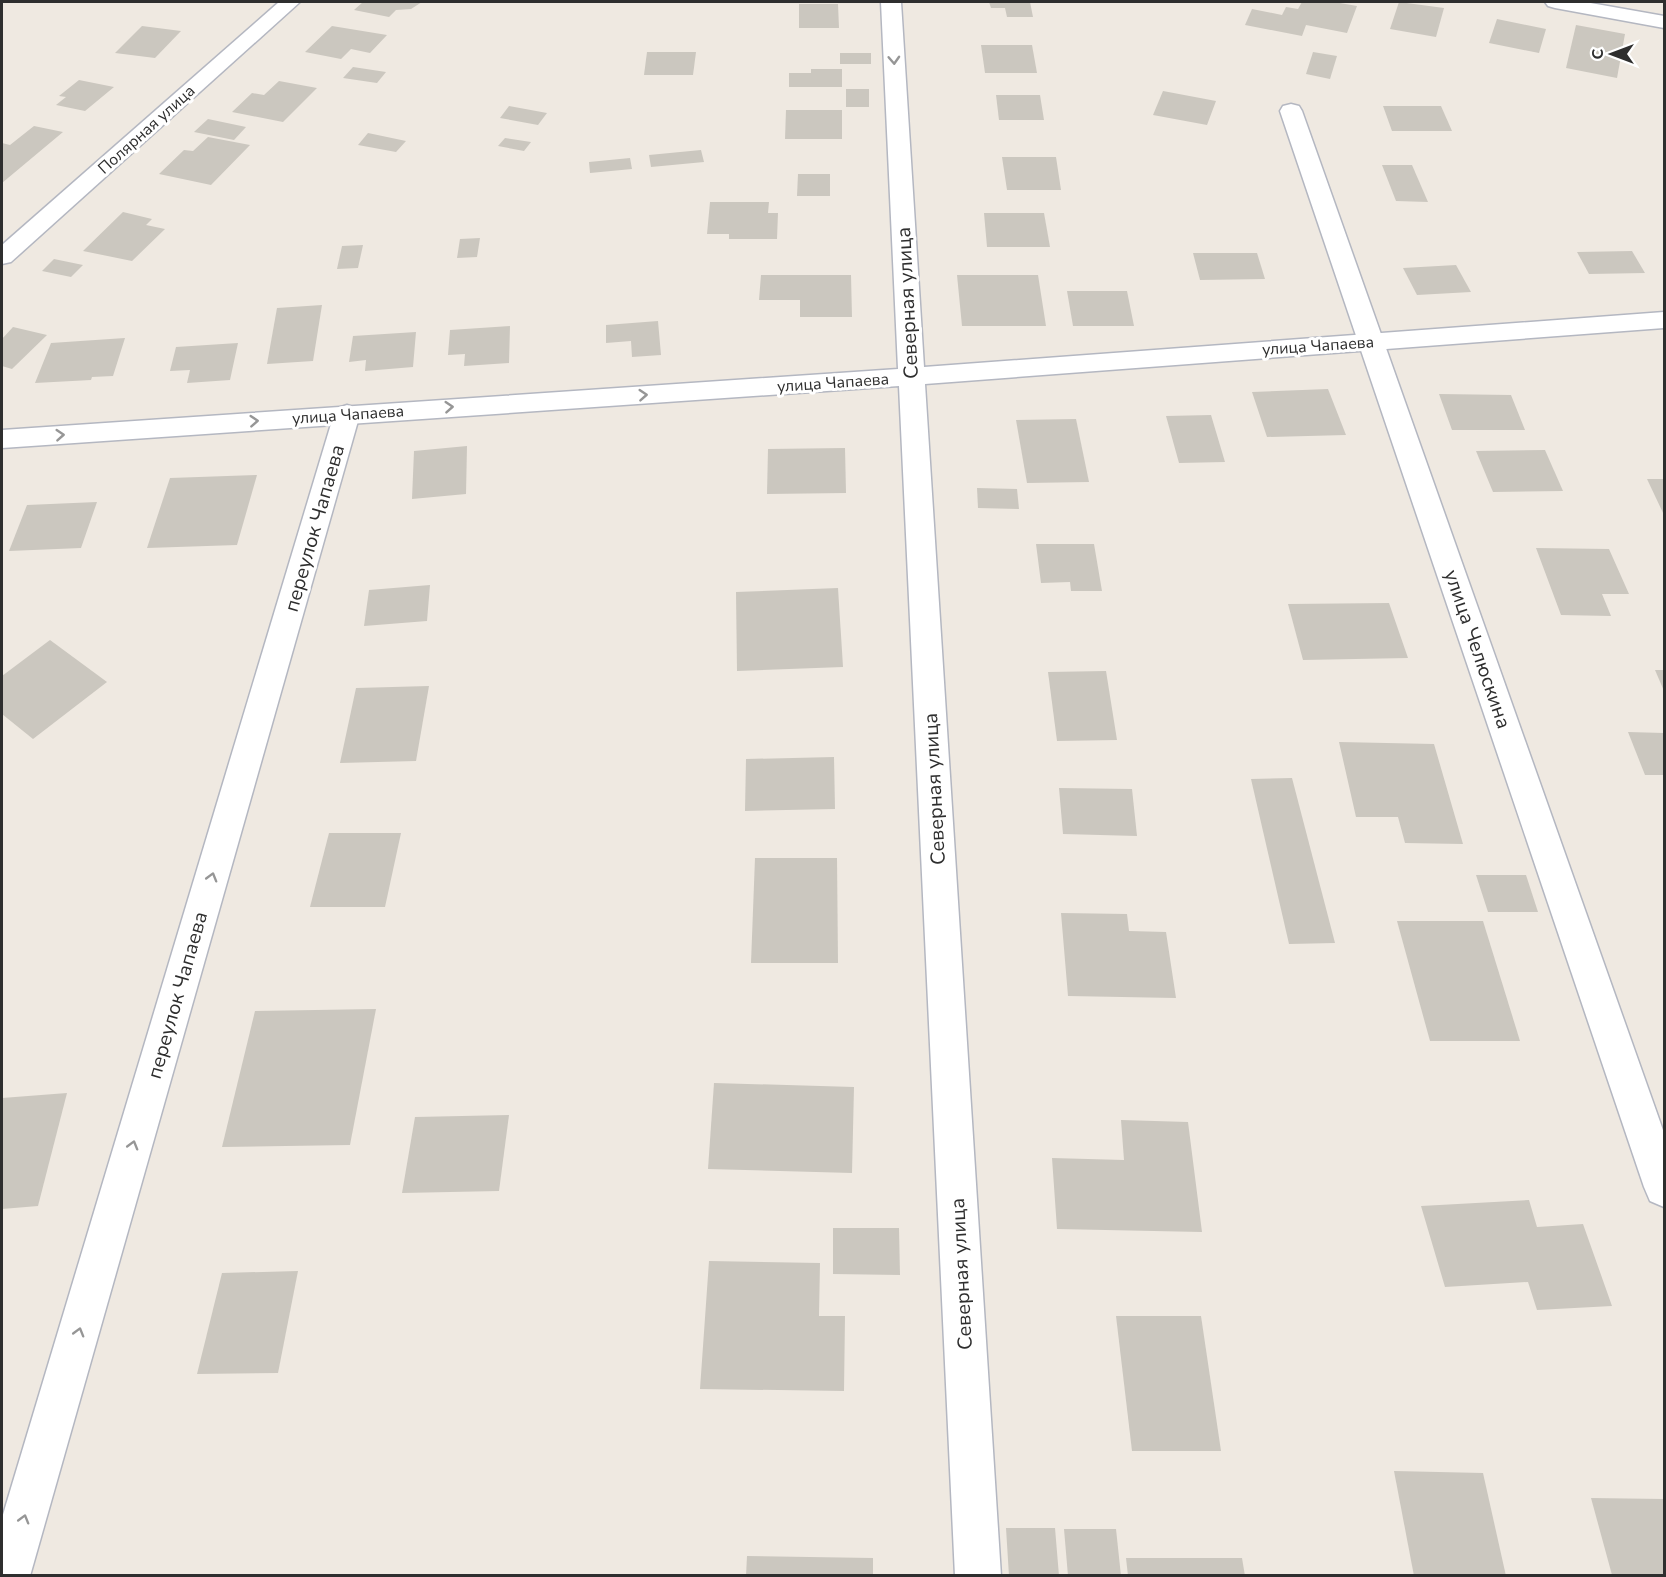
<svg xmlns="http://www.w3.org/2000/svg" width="1666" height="1577" font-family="'Nunito Sans',sans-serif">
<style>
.building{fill:#cbc7bf}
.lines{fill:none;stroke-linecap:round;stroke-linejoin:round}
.street-casing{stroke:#b4b7c1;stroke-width:3}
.secondary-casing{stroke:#b4b7c1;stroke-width:3}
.street{fill:#fff;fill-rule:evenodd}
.secondary{fill:#fff;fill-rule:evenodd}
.oneway{stroke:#969696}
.labels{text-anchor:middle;stroke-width:6;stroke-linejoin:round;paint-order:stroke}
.far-street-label{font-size:16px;fill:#2e2e2e;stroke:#fff}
.street-label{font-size:20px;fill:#2e2e2e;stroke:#fff}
</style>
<rect width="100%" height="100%" fill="#efe9e1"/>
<g class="building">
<polygon points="363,2 422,2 411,9 396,10 389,17 354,10"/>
<polygon points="989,2 1030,2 1033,17 1007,17 1005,8 991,8"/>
<polygon points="1302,2 1334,2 1357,6 1347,33 1306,25 1302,36 1245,25 1252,9 1282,15 1286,7 1298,9"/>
<polygon points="1399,2 1444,8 1436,37 1390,29"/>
<polygon points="799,4 838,4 839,28 799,28"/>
<polygon points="1497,19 1546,29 1539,53 1489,43"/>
<polygon points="1576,25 1625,34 1617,78 1566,68"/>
<polygon points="142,26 181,31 155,58 115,53"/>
<polygon points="332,26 387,35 370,53 351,49 341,59 305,52"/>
<polygon points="981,45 1032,45 1037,73 985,73"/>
<polygon points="647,52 696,52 693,75 644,75"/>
<polygon points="1313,52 1337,56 1330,79 1306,74"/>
<rect x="840" y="53" width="31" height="11"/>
<polygon points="353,67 386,72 377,83 343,78"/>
<polygon points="811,69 842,69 842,87 789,87 789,73 811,73"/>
<polygon points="79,80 114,87 85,111 56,105 66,97 59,96"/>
<polygon points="279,81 317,88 283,122 232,112 252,93 264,95"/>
<rect x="846" y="89" width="23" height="18"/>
<polygon points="1163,91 1216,101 1207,125 1153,115"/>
<polygon points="996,95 1040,95 1044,120 999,120"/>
<polygon points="509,106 547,113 538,125 500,118"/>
<polygon points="1383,106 1441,106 1452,131 1392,131"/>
<polygon points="786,110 842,110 842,139 785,139"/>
<polygon points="208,119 246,127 234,140 194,132"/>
<polygon points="34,126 63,132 2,183 2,143 10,145"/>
<polygon points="368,133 406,141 396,152 358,145"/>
<polygon points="208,137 250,145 211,185 159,174 184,150 193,151"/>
<polygon points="505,138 531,142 524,151 498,146"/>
<polygon points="701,150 704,162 651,167 649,155"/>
<polygon points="1002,157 1056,157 1061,190 1007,190"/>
<polygon points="630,158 632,169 590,173 589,162"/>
<polygon points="1382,165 1412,165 1428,202 1396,201"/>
<polygon points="798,174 830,174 830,196 797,196"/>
<polygon points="710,202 769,202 768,213 778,213 777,239 729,239 729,234 707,234"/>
<polygon points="123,212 152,219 146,225 165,229 132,261 83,251"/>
<polygon points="984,213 1044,213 1050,247 987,247"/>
<polygon points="480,238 477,257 457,258 460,239"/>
<polygon points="363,245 358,268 337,269 342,246"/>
<polygon points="1632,251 1645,273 1589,274 1577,252"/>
<polygon points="1193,253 1257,253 1265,279 1200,280"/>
<polygon points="54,259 83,265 71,277 42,271"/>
<polygon points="1456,265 1471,292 1417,295 1403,268"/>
<polygon points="761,275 851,275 852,317 800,317 800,300 759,300"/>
<polygon points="957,275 1038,275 1046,326 962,326"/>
<polygon points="1067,291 1127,291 1134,326 1073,326"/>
<polygon points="322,305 313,361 267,364 277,308"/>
<polygon points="658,321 661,355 632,357 631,341 606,343 606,325"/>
<polygon points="510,326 509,363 464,366 465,354 448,355 450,330"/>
<polygon points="13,327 47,335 12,369 2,366 2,339"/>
<polygon points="416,332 413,367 365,371 366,360 349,362 353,336"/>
<polygon points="125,338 113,376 92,377 91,380 35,383 51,343"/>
<polygon points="238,343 230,380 187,383 190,370 170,371 176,347"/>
<polygon points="1328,389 1346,435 1267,437 1252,392"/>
<polygon points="1439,394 1511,395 1525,430 1452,430"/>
<polygon points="1211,415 1225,462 1179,463 1166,416"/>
<polygon points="1076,419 1089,482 1027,483 1016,420"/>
<polygon points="467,446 466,494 412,499 414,451"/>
<polygon points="845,448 846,493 767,494 768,449"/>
<polygon points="1545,450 1563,491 1493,492 1476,451"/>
<polygon points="257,475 237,545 147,548 170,478"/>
<polygon points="1647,479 1664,479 1664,515"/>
<polygon points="977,488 1017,489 1019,509 978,508"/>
<polygon points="97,502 81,548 9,551 27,505"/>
<polygon points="1036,544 1094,544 1102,591 1071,591 1070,582 1041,583"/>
<polygon points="1536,548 1609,549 1629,594 1602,594 1611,616 1561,615"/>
<polygon points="430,585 427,621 364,626 369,590"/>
<polygon points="838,588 843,667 737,671 736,592"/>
<polygon points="1389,603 1408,658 1303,660 1288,604"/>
<polygon points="50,640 107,682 33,739 2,714 2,676"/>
<polygon points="1655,670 1664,670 1664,691"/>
<polygon points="1106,671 1117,740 1057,741 1048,672"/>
<polygon points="429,686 416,761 340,763 356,688"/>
<polygon points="1628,732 1664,733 1664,775 1645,775"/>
<polygon points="1339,742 1434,744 1463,844 1405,843 1398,817 1356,817"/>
<polygon points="834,757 835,809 745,811 746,759"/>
<polygon points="1292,778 1335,943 1289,944 1251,779"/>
<polygon points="1059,788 1132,789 1137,836 1063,834"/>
<polygon points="329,833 401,833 385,907 310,907"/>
<polygon points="755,858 837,858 838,963 751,963"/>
<polygon points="1476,875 1526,875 1538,912 1488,912"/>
<polygon points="1061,913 1127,914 1129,931 1166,932 1176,998 1068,996"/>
<polygon points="1397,921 1483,921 1520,1041 1430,1041"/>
<polygon points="376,1009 350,1145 222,1147 255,1011"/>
<polygon points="714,1083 854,1087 852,1173 708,1169"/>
<polygon points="67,1093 38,1206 2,1209 2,1098"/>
<polygon points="509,1115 499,1191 402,1193 415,1117"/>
<polygon points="1121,1120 1188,1122 1202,1232 1057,1229 1052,1158 1124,1160"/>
<polygon points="1529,1200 1537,1227 1583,1224 1612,1306 1537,1310 1528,1282 1445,1287 1421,1206"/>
<polygon points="833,1228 899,1228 900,1275 833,1274"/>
<polygon points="709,1261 820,1263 819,1316 845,1316 844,1391 700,1389"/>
<polygon points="298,1271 278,1373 197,1374 222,1273"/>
<polygon points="1116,1316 1201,1316 1221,1451 1132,1451"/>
<polygon points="1394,1471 1483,1473 1506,1576 1414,1576"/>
<polygon points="1591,1498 1664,1499 1664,1576 1612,1575"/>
<polygon points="1006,1528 1055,1528 1059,1576 1009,1576"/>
<polygon points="1064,1529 1116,1529 1121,1576 1068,1576"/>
<polygon points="747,1556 873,1558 873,1576 746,1576"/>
<polygon points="1126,1558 1242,1558 1245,1576 1128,1576"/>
</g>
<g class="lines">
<defs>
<g id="street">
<polygon points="279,2 300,2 11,262 2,264 2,245"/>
<polygon points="1545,2 1585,2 1664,16 1664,28 1555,8 1548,6"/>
<polygon points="1291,104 1299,106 1302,111 1664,1133 1664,1207 1650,1201 1644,1187 1280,111 1283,106"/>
<polygon points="347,405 356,408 360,414 30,1576 2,1576 2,1518 334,414 338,408"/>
</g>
<polygon id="secondary" points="881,2 901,2 924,367 1664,312 1664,328 925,384 1001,1576 955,1576 899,386 2,448 2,430 898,369"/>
</defs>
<use href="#street" class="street-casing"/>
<use href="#secondary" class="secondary-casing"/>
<use href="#street" class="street"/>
<use href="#secondary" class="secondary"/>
</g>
<defs><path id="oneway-chevron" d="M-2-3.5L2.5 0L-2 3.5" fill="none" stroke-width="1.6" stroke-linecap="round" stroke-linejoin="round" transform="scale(1.5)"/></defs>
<g class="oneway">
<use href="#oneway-chevron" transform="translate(894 60) rotate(87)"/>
<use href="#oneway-chevron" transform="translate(643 395) rotate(-4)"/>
<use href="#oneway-chevron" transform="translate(449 407) rotate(-4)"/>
<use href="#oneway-chevron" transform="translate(254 421) rotate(-4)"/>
<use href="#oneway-chevron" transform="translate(60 435) rotate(-4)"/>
<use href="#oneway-chevron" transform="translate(212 877) rotate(-74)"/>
<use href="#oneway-chevron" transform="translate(133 1145) rotate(-74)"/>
<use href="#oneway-chevron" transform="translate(79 1332) rotate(-74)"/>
<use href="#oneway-chevron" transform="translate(24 1519) rotate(-74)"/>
</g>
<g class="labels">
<g class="far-street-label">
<text transform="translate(146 129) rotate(-42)" y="6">Полярная улица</text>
<text transform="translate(1318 345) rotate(-4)" y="6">улица Чапаева</text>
<text transform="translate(833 382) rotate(-4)" y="6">улица Чапаева</text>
<text transform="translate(348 414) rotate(-4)" y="6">улица Чапаева</text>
</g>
<g class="street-label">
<text transform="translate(907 303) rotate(-93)" y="7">Северная улица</text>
<text transform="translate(314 528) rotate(-74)" y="7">переулок Чапаева</text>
<text transform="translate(1478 649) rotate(71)" y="7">улица Челюскина</text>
<text transform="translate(934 789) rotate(-93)" y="7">Северная улица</text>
<text transform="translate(177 995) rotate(-74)" y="7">переулок Чапаева</text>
<text transform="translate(961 1274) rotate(-93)" y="7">Северная улица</text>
</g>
</g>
<rect width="1666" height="1577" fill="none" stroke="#2e2e2e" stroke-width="6"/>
<g transform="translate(1612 54) rotate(270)" stroke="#ffffff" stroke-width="4.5" paint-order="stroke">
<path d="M0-4.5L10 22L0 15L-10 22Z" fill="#2e2e2e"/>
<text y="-9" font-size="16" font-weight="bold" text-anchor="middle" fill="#2e2e2e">С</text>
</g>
</svg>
